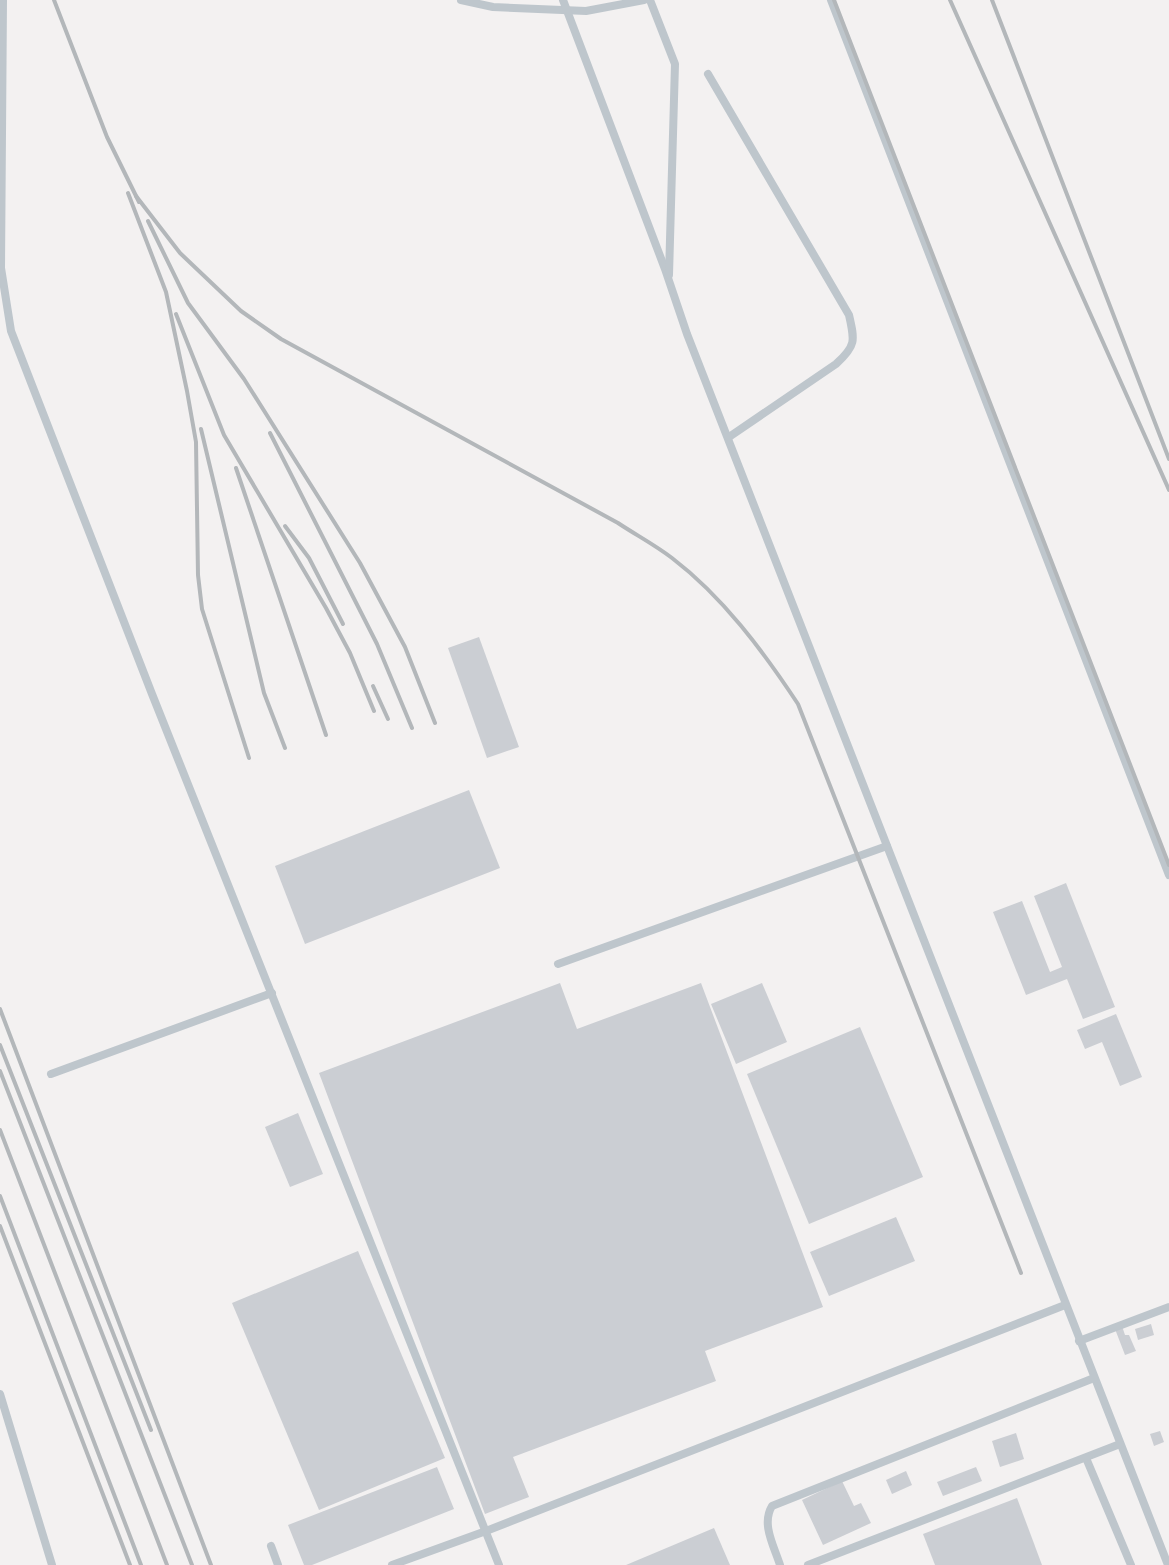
<svg xmlns="http://www.w3.org/2000/svg" width="1169" height="1565" font-family="Quicksand,sans-serif">
<style>
.building{fill:#cbced3}
.lines{fill:none;stroke-linecap:round;stroke-linejoin:round}
.service{stroke:#bec6cc;stroke-width:8}
.rail{stroke:#b3b7ba;stroke-width:4}
</style>
<rect width="100%" height="100%" fill="#f3f1f1"/>
<g class="building">
<polygon points="479,637 519,747 487,758 448,648"/>
<polygon points="469,790 500,868 305,944 275,866"/>
<polygon points="1066,883 1115,1007 1083,1019 1067,979 1026,995 993,912 1022,901 1050,972 1062,967 1034,896"/>
<polygon points="560,983 577,1029 701,983 823,1307 705,1351 716,1381 513,1457 529,1497 485,1514 319,1073"/>
<polygon points="762,983 787,1042 736,1064 711,1004"/>
<polygon points="1116,1014 1142,1077 1120,1086 1102,1042 1085,1049 1077,1030"/>
<polygon points="860,1027 923,1177 809,1224 747,1074"/>
<polygon points="298,1113 323,1174 290,1187 265,1127"/>
<polygon points="896,1217 915,1261 829,1296 810,1252"/>
<polygon points="358,1251 445,1458 319,1510 232,1303"/>
<polygon points="1151,1324 1154,1335 1138,1340 1135,1329"/>
<polygon points="1122,1326 1125,1335 1129,1335 1136,1351 1125,1355 1115,1329"/>
<polygon points="1160,1431 1164,1442 1154,1446 1150,1434"/>
<polygon points="1016,1433 1024,1459 1000,1467 992,1441"/>
<polygon points="437,1467 454,1509 312,1565 304,1565 288,1525"/>
<polygon points="976,1467 982,1481 943,1496 937,1482"/>
<polygon points="906,1471 912,1485 892,1494 886,1480"/>
<polygon points="842,1481 854,1506 861,1503 871,1523 823,1545 802,1500"/>
<polygon points="1017,1498 1042,1565 935,1565 923,1534"/>
<polygon points="714,1528 730,1565 626,1565"/>
</g>
<g class="lines">
<g class="service">
<polyline points="3,0 1,268 11,331 152,694 499,1565"/>
<polyline points="461,0 493,7 586,11 644,0"/>
<polyline points="563,0 665,269 687,334 1168,1565"/>
<polyline points="650,0 675,64 669,275"/>
<polyline points="831,0 1169,875"/>
<path d="M708 74 849 315C855 341 856 346 836 364L729 437"/>
<polyline points="558,964 887,846"/>
<polyline points="51,1074 272,993"/>
<polyline points="1079,1341 1169,1307"/>
<polyline points="0,1394 52,1565"/>
<polyline points="1086,1458 1131,1565"/>
<polyline points="271,1546 278,1565"/>
<polyline points="392,1565 486,1531 1065,1305"/>
<path d="M780 1565C774 1546 761 1524 772 1506L1094 1378"/>
<polyline points="808,1565 1120,1444"/>
</g>
<g class="rail">
<polyline points="54,0 107,137 139,202"/>
<polyline points="834,0 1169,865"/>
<polyline points="950,0 1169,490"/>
<polyline points="992,0 1169,459"/>
<polyline points="128,193 166,292 187,391 196,442 198,575 202,609 249,758"/>
<path d="M136 196 180 253 241 311 281 339 618 523C636 535 655 545 672 558 723 597 763 651 798 704L1021 1273"/>
<polyline points="148,221 188,303 244,379 360,563 405,647 435,723"/>
<polyline points="176,314 224,435 326,608 350,653 374,711"/>
<polyline points="201,429 264,693 285,748"/>
<polyline points="270,433 377,644 412,728"/>
<polyline points="236,468 326,735"/>
<polyline points="285,526 309,558 343,624"/>
<polyline points="373,686 388,719"/>
<polyline points="0,1009 211,1565"/>
<polyline points="0,1045 151,1430"/>
<polyline points="0,1071 192,1565"/>
<polyline points="0,1130 167,1565"/>
<polyline points="0,1196 141,1565"/>
<polyline points="0,1226 130,1565"/>
</g>
</g>
</svg>
